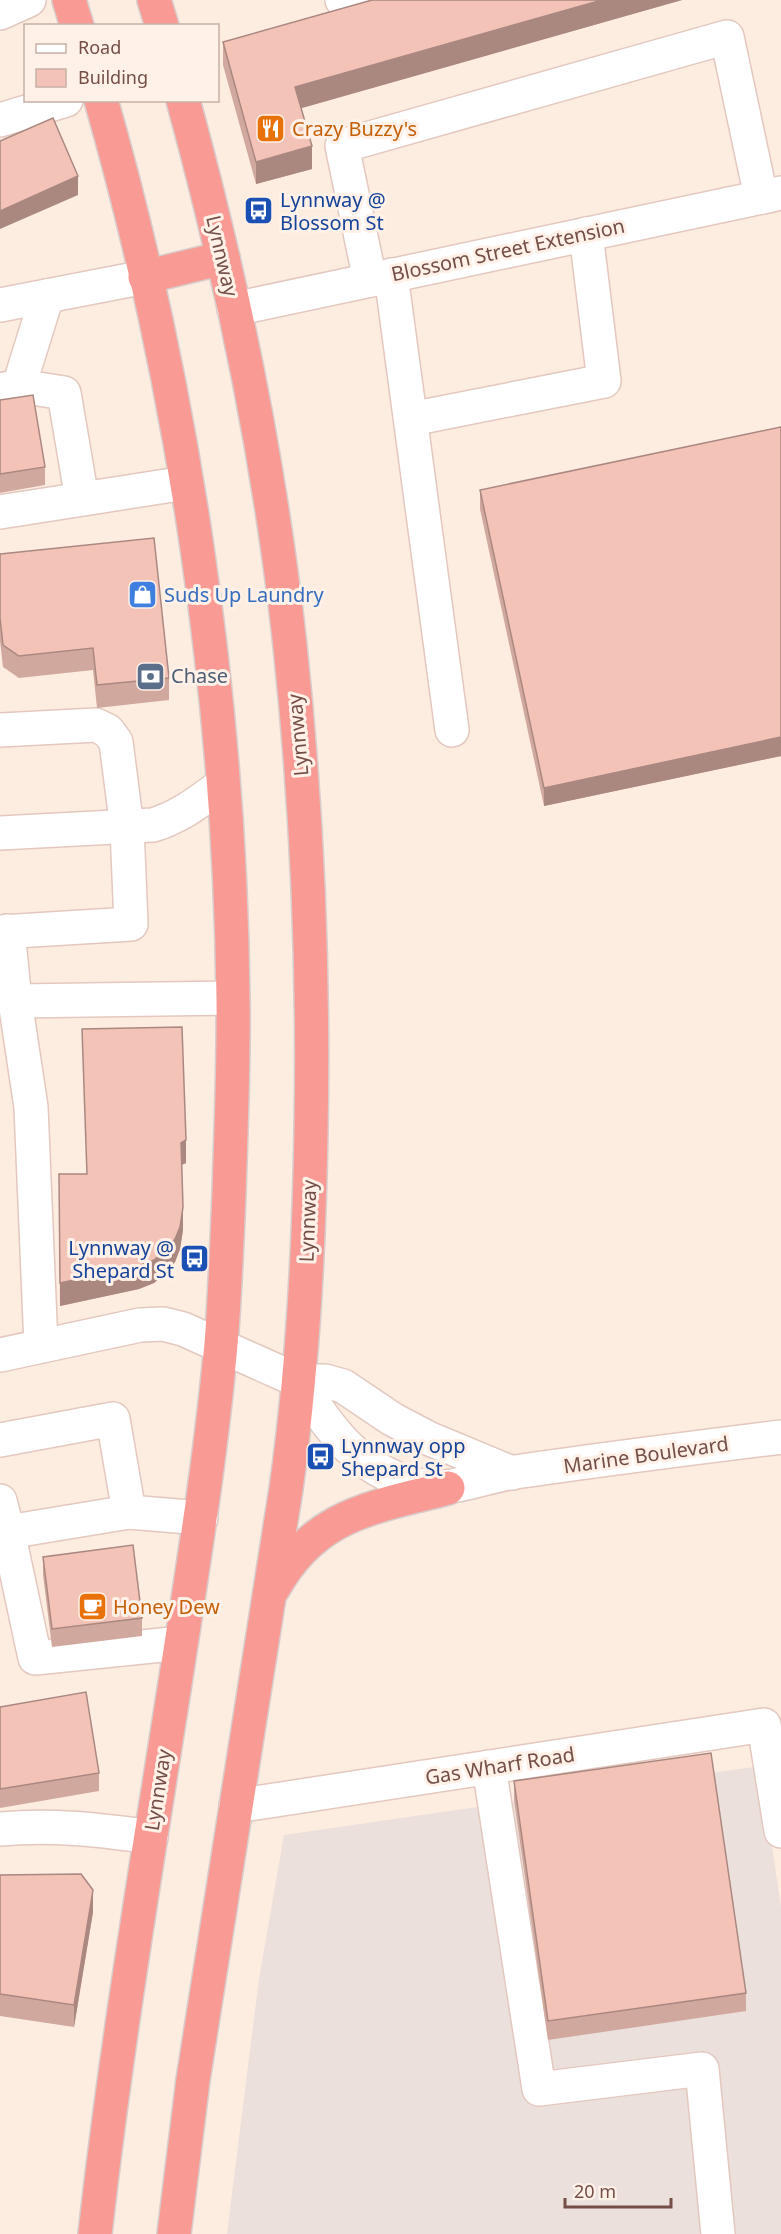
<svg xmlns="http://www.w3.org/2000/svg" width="781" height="2234" font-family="'Noto Sans',sans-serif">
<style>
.industrial{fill:#ebe0dc}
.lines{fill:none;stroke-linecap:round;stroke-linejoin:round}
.minor-casing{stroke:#e3c8bf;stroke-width:36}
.highway-casing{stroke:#d8cdcb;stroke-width:36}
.minor{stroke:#fff;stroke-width:33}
.highway{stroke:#fa9a94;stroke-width:33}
.wall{fill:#d1a89d}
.shaded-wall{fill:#aa8880}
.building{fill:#f3c3b7;stroke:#aa8880;stroke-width:1.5}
.labels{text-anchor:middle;stroke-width:6;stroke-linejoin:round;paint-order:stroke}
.food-label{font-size:20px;fill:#c56008;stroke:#fff1e7;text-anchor:start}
.transit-label{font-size:20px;fill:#164399;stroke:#fff1e7;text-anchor:start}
.street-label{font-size:20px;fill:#754e47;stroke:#fff1e7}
.shop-label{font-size:20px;fill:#366cbe;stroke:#fff1e7;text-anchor:start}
.service-label{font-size:20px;fill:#4e5e75;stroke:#fff1e7;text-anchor:start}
</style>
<rect width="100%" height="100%" fill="#fdece0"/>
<polygon class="industrial" points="760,1766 781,1907 781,2234 227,2234 259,1979 284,1835"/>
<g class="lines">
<defs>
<g id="minor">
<path d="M342 0C354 8 367 5 380 0"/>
<polyline points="0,13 29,0"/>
<polyline points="0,120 66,100"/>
<polyline points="391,275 452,730"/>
<polyline points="370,280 342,146 727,37 761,197"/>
<polyline points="0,305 145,277"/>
<polyline points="234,309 781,193"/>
<polyline points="19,386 47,296"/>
<polyline points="0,390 19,386 64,393 82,499"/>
<polyline points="411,419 604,381 586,234"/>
<polyline points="0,512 185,483"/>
<polyline points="0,730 96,725 108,731 116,742 127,828 131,924 0,932"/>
<path d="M0 833 153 825C180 817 200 801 223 784"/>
<polyline points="8,931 15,1001 31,1107 41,1346"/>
<polyline points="15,1001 233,998"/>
<polyline points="0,1355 140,1325 163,1324 183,1329 299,1381 325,1381 343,1386 392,1419 430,1439 512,1473"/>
<path d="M299 1381C329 1428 355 1468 413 1484 449 1494 480 1477 515 1472 604 1459 692 1448 781 1437"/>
<polyline points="0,1440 113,1419 129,1512"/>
<polyline points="0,1501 8,1532 129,1512 201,1518"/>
<polyline points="8,1532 35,1658 181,1643"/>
<polyline points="489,1767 539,2089 702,2069 718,2234"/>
<polyline points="236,1806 764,1725 781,1831"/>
<path d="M0 1829C51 1824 101 1830 151 1837"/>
</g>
<g id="highway">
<polyline points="69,0 77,26"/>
<polyline points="154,0 162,26"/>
<polyline points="145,277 223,258"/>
<path d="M273 1589C315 1513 372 1508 448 1488"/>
<path d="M95 2234C116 2047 147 1862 176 1677 193 1566 211 1456 221 1344 225 1294 227 1243 229 1193 231 1128 234 1063 233 998 230 700 183 387 101 100"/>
<path d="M174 2234 193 2080 286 1489C303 1370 309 1251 311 1131 314 969 307 807 290 646 270 462 232 279 183 100"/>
</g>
</defs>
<use href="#minor" class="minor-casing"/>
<use href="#highway" class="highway-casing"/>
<use href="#minor" class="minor"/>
<use href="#highway" class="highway"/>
</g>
<g class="wall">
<polygon points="682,0 301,108 312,169 256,184 223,65 223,42"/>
<polygon points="0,400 45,467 45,485 0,493"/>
<polygon points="781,427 781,756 544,806 480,509 480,490"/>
<polygon points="0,554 169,678 169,700 97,708 93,670 19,678 3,667 0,641"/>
<polygon points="82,1029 186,1163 182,1165 183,1230 180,1249 175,1262 165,1274 154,1283 139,1289 60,1306 59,1197 87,1174"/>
<polygon points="43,1557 142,1618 142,1636 52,1647 43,1575"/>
<polygon points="0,1707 99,1773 99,1791 0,1808"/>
<polygon points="514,1781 746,1993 746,2011 548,2040 514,1800"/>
<polygon points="0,1875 93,1912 74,2027 0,2016"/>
</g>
<g class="shaded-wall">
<polygon points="602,0 682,0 295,110 295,87"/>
<polygon points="312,146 312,169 256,184 256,162"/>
<polygon points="78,176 78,195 0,229 0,211"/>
<polygon points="781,737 781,756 544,806 544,788"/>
<polygon points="186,1140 186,1163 181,1165 181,1143"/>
<polygon points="183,1207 183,1230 180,1249 175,1262 165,1274 154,1283 139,1289 60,1306 60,1283"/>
<polygon points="93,1890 93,1912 74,2027 74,2005"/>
</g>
<g class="building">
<polygon points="372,0 602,0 295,87 312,146 256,162 223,42"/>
<polygon points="53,118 78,176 0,211 0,141"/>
<polygon points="33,395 45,467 0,474 0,400"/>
<polygon points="781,427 781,737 544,788 480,490"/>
<polygon points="154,538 169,678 97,685 93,648 19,656 3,645 0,618 0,554"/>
<polygon points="182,1027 186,1140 181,1143 183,1207 180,1227 175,1239 165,1251 154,1260 139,1266 60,1283 59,1174 87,1174 82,1029"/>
<polygon points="133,1545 142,1618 52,1629 43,1557"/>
<polygon points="86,1692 99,1773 0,1789 0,1707"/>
<polygon points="711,1753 746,1993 548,2021 514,1781"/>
<polygon points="81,1874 93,1890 74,2005 0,1994 0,1875"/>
</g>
<defs>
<symbol id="restaurant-square" viewBox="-11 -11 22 22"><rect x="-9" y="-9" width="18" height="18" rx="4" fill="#e8710a" stroke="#fff1e7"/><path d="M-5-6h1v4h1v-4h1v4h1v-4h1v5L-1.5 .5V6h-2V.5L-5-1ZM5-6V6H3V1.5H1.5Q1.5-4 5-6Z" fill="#fff"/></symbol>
<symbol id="bus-square" viewBox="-11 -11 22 22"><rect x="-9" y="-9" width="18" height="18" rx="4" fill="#1a4fb4" stroke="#fff1e7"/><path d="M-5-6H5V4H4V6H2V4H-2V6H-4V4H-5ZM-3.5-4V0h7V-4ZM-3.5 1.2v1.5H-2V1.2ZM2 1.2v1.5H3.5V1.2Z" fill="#fff"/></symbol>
<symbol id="shop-square" viewBox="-11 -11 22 22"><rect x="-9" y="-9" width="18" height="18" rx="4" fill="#3f7fe0" stroke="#fff1e7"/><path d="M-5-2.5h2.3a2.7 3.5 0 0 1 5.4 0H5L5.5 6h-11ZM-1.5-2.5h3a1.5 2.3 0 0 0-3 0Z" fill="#fff"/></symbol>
<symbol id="bank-square" viewBox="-11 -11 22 22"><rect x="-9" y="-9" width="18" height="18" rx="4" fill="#5c6f8a" stroke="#fff1e7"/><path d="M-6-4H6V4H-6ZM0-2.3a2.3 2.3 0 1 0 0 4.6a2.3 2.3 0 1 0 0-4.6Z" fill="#fff"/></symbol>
<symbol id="cafe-square" viewBox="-11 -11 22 22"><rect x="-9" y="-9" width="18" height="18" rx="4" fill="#e8710a" stroke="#fff1e7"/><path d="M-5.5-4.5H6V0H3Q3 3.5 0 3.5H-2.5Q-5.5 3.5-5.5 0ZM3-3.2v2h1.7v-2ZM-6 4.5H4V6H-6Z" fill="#fff"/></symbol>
</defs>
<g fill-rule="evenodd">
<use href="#restaurant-square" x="254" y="112" width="33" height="33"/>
<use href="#bus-square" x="242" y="194" width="33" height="33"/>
<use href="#shop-square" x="126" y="578" width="33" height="33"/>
<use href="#bank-square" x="134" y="660" width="33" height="33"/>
<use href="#bus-square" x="178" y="1242" width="33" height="33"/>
<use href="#bus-square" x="304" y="1440" width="33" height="33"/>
<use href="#cafe-square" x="76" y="1590" width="33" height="33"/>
</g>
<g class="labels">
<g class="food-label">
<text x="292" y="136">Crazy Buzzy's</text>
<text x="113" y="1614">Honey Dew</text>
</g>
<g class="transit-label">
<text x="280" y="207">Lynnway @<tspan x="280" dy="23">Blossom St</tspan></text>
<text x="174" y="1255" text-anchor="end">Lynnway @<tspan x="174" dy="23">Shepard St</tspan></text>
<text x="341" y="1453">Lynnway opp<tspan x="341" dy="23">Shepard St</tspan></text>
</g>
<g class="street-label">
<text transform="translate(508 250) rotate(-12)" y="7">Blossom Street Extension</text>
<text transform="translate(222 256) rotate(77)" y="7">Lynnway</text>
<text transform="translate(298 735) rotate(-95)" y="7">Lynnway</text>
<text transform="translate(308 1221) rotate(-88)" y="7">Lynnway</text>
<text transform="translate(646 1455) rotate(-8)" y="7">Marine Boulevard</text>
<text transform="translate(500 1766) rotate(-9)" y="7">Gas Wharf Road</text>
<text transform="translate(158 1790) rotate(-81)" y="7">Lynnway</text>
</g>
<g class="shop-label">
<text x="164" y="602">Suds Up Laundry</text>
</g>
<g class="service-label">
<text x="171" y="683">Chase</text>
</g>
</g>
<rect x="24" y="24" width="195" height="78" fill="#fff1e7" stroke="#c8b0a7" stroke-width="1.5"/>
<rect x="36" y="44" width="30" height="9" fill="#ffffff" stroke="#c8b0a7" stroke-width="1.5"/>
<text x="78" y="54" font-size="18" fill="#754e47">Road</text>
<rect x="36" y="69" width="30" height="18" fill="#f3c3b7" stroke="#c8b0a7" stroke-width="1.5"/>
<text x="78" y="84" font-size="18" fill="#754e47">Building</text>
<path d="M565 2198v9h106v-9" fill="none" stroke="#754e47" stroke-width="3"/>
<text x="574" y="2198" font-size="18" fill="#754e47" stroke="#fff1e7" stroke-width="4.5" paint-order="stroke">20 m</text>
</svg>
